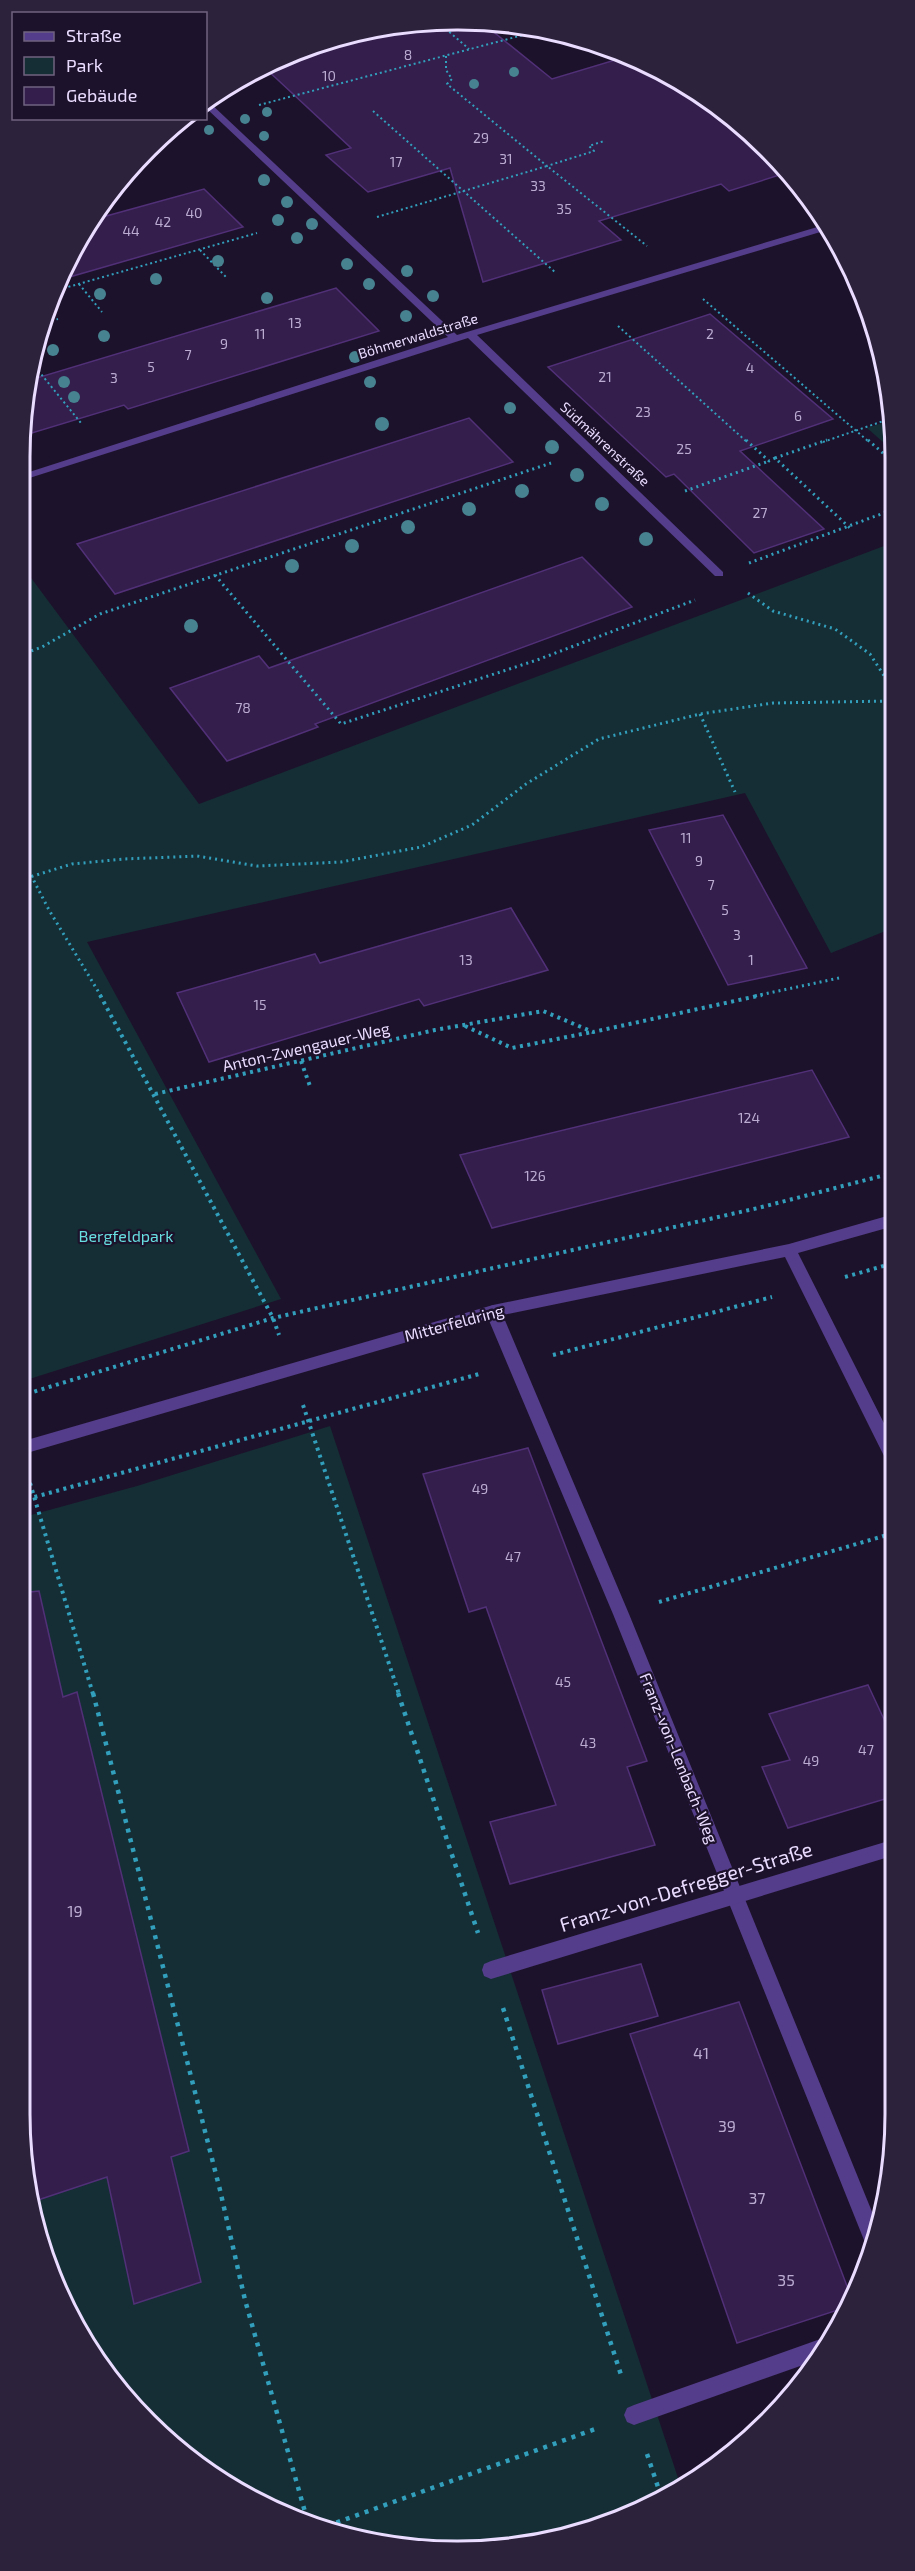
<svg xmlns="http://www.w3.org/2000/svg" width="915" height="2571" font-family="'Exo 2',sans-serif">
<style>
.green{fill:#152e35}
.building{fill:#331e4c;stroke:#513078;stroke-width:1.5}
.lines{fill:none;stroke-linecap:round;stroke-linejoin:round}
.path-far3{stroke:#32a0bd;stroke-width:2;stroke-dasharray:2 3;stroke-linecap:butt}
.path-far2{stroke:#32a0bd;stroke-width:3;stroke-dasharray:2 4;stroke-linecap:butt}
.path-far1{stroke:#32a0bd;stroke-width:4;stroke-dasharray:3 4.5;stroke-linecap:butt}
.path{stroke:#32a0bd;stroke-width:4.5;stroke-dasharray:4 6;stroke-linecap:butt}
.service{fill:#543d8a;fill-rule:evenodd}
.minor{fill:#543d8a;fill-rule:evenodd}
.tree{fill:#46828f}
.labels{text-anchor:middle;stroke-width:4.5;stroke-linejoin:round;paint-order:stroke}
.number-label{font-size:14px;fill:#bcacd2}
.far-street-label{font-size:14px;fill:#e9dcff;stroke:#1d122b}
.street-label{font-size:16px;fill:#e9dcff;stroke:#1d122b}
.park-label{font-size:16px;fill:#67dee0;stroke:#1d122b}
.near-number-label{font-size:16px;fill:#bcacd2}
.near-street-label{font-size:20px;fill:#e9dcff;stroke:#1d122b}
.rim{fill:none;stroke:#e9dcff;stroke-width:3}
</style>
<rect width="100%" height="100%" fill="#1d122b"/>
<g class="green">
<polygon points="892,420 892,450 867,428"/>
<polygon points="892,543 893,928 831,953 745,793 87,942 281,1299 20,1382 20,563 199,804"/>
<polygon points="330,1426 681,2487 571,2537 486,2551 401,2548 263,2506 191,2461 128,2403 53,2281 28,2199 20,2113 20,1518 137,1486"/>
</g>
<g class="building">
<polygon points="480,21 552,79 625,57 677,78 789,172 729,191 721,184 599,221 621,240 483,282 450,168 368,192 326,155 351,148 264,67 316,43 400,23"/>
<polygon points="204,189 243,227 59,280 65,264 92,220"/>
<polygon points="336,288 379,331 128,409 124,405 22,436 30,380"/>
<polygon points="710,314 833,419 740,451 824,529 754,553 674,474 666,477 548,367"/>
<polygon points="469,418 513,462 115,594 77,544"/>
<polygon points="582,557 632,607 315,724 318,727 227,761 170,688 259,656 269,668"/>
<polygon points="723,815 807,968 728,985 649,830"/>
<polygon points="511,908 548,970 424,1006 419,999 209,1062 177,993 315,954 320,963"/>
<polygon points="812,1070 849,1137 492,1228 460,1155"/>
<polygon points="528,1448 647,1761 627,1767 655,1845 510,1884 490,1822 556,1805 486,1607 469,1612 423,1474"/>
<polygon points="39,1591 63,1697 77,1692 189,2151 171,2157 201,2282 134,2304 107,2177 29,2203 28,2199 20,2114 20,1593"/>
<polygon points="868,1685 895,1743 895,1796 788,1828 762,1767 790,1760 769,1714"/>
<polygon points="641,1964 658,2016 558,2044 542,1990"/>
<polygon points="739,2002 850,2294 844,2308 737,2343 630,2034"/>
</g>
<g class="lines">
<g class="path-far3">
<polyline points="438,22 469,49"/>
<polyline points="446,56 446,70 452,79 447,84 547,166 594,151 589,146 604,141"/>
<polyline points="259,105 542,30"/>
<polyline points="373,111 556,273"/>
<polyline points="166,131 182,127"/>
<polyline points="377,217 547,166 647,246"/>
<polyline points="200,250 226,277"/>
<polyline points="79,284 102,312"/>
<polyline points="54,291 257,233"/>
<polyline points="703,299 869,442"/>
<polyline points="42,323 58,319"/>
<polyline points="618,326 747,442"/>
<polyline points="32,363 81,423"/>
<polyline points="879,374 878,382 889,392"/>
<polyline points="823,442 892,418"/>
</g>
<g class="path-far2">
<polyline points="746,440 769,461 775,458 850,528"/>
<polyline points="868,440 892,461"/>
<polyline points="775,458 827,440"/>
<polyline points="685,491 769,461"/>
<polyline points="749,563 892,510"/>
<polyline points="215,575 341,724 537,660 695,600"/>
<polyline points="748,593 773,611 835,629 870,654 892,688"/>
<polyline points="20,655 42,647 100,614 551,463"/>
<polyline points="700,714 735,792"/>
<polyline points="20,854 49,910 101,996"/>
<polyline points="20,880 72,864 124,859 197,856 257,866 341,862 421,847 472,825 526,784 599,739 700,714 773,703 892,701"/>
<polyline points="755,996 839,978"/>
</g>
<g class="path-far1">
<polyline points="100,995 273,1318 279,1335"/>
<polyline points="465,1026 512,1048 592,1032"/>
<polyline points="301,1061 311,1089"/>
<polyline points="155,1094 435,1030 543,1011 593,1032 762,995"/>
<polyline points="845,1277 894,1263"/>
<polyline points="553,1355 772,1297"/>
<polyline points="20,1396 273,1318 758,1208 893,1173"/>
<polyline points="303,1405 399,1694"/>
<polyline points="30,1483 93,1694"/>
<polyline points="20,1501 479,1374"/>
<polyline points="659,1602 894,1533"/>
</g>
<g class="path">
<polyline points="93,1693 220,2190 245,2300 307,2519"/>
<polyline points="398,1693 478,1933"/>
<polyline points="503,2008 622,2378"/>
<polyline points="647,2454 661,2496"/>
<polyline points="327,2526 598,2428"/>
</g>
<g class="service">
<polygon points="493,1305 498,1307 501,1311 629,1614 879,2229 871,2249 867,2247 864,2240 613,1614 485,1311 488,1307"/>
<polygon points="826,2337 830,2338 820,2359 634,2425 627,2422 624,2415 627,2408 634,2405"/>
</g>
<g class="minor">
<polygon points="206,102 209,102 457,335 824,225 827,230 477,335 723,572 723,576 715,576 468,338 20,481 20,475 448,337 206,108"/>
<polygon points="894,1214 894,1226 798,1253 894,1443 894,1466 888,1464 785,1257 493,1317 20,1455 20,1442 493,1305 789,1244"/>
<polygon points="895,1839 895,1855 491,1979 484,1976 482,1970 484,1964 491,1961"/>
</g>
</g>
<g class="tree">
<circle cx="514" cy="72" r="5"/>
<circle cx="474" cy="84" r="5"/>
<circle cx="267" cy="112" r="5"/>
<circle cx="245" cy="119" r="5"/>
<circle cx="209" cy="130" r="5"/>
<circle cx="264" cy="136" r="5"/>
<circle cx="264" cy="180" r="6"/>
<circle cx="287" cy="202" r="6"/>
<circle cx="278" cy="220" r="6"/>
<circle cx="312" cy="224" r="6"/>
<circle cx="297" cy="238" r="6"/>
<circle cx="218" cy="261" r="6"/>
<circle cx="347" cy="264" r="6"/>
<circle cx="407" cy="271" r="6"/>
<circle cx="156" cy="279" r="6"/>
<circle cx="369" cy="284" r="6"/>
<circle cx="100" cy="294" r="6"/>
<circle cx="433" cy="296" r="6"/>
<circle cx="267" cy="298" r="6"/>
<circle cx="406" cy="316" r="6"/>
<circle cx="104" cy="336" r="6"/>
<circle cx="53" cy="350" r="6"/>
<circle cx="355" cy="357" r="6"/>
<circle cx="64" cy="382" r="6"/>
<circle cx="370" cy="382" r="6"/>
<circle cx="74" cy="397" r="6"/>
<circle cx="510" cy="408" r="6"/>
<circle cx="382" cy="424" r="7"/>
<circle cx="552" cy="447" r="7"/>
<circle cx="577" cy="475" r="7"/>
<circle cx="522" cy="491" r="7"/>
<circle cx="602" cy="504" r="7"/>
<circle cx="469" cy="509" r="7"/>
<circle cx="408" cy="527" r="7"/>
<circle cx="646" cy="539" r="7"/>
<circle cx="352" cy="546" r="7"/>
<circle cx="292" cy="566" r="7"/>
<circle cx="191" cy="626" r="7"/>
</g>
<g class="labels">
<g class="number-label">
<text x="408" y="60">8</text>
<text x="329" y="81">10</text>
<text x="481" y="143">29</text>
<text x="506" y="164">31</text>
<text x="396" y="167">17</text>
<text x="538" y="191">33</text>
<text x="564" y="214">35</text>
<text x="194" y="218">40</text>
<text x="163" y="227">42</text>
<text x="131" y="236">44</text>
<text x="295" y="328">13</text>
<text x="260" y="339">11</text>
<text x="710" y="339">2</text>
<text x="224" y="349">9</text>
<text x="188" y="360">7</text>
<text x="151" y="372">5</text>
<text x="750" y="373">4</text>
<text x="605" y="382">21</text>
<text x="114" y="383">3</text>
<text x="643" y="417">23</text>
<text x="798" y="421">6</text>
<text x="684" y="454">25</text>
<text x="760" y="518">27</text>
<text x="243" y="713">78</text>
<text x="686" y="843">11</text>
<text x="699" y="866">9</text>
<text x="711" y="890">7</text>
<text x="725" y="915">5</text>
<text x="737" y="940">3</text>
<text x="466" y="965">13</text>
<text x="751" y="965">1</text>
<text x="260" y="1010">15</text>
<text x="749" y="1123">124</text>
<text x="535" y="1181">126</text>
<text x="480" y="1494">49</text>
<text x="513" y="1562">47</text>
<text x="563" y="1687">45</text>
<text x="588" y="1748">43</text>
<text x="866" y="1755">47</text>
<text x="811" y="1766">49</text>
</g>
<g class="far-street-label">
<text transform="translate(418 336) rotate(-17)" y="5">Böhmerwaldstraße</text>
<text transform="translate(605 444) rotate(43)" y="5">Südmährenstraße</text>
</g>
<g class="street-label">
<text transform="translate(306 1047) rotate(-13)" y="6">Anton-Zwengauer-Weg</text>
<text transform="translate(454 1323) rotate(-15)" y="6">Mitterfeldring</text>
<text transform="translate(679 1758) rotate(68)" y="6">Franz-von-Lenbach-Weg</text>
</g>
<g class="park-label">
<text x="126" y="1242">Bergfeldpark</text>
</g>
<g class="near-number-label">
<text x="75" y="1917">19</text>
<text x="701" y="2059">41</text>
<text x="727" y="2132">39</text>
<text x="757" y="2204">37</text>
<text x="786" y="2286">35</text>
</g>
<g class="near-street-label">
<text transform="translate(686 1887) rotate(-17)" y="7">Franz-von-Defregger-Straße</text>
</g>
</g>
<path d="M0 0H915V2571H0ZM457 30H458A427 427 0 0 1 885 457V2114A427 427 0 0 1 458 2541H457A427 427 0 0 1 30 2114V457A427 427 0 0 1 457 30Z" fill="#2d223c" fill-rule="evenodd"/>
<path class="rim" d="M457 30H458A427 427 0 0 1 885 457V2114A427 427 0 0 1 458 2541H457A427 427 0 0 1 30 2114V457A427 427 0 0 1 457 30Z"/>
<rect x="12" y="12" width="195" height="108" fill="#1d122b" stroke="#6f6380" stroke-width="1.5"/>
<rect x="24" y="32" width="30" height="9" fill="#543d8a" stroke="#6f6380" stroke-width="1.5"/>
<text x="66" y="42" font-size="18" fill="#e9dcff">Straße</text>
<rect x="24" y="57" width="30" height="18" fill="#152e35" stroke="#6f6380" stroke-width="1.5"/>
<text x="66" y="72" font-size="18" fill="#e9dcff">Park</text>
<rect x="24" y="87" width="30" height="18" fill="#331e4c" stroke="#6f6380" stroke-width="1.5"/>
<text x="66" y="102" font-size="18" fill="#e9dcff">Gebäude</text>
</svg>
